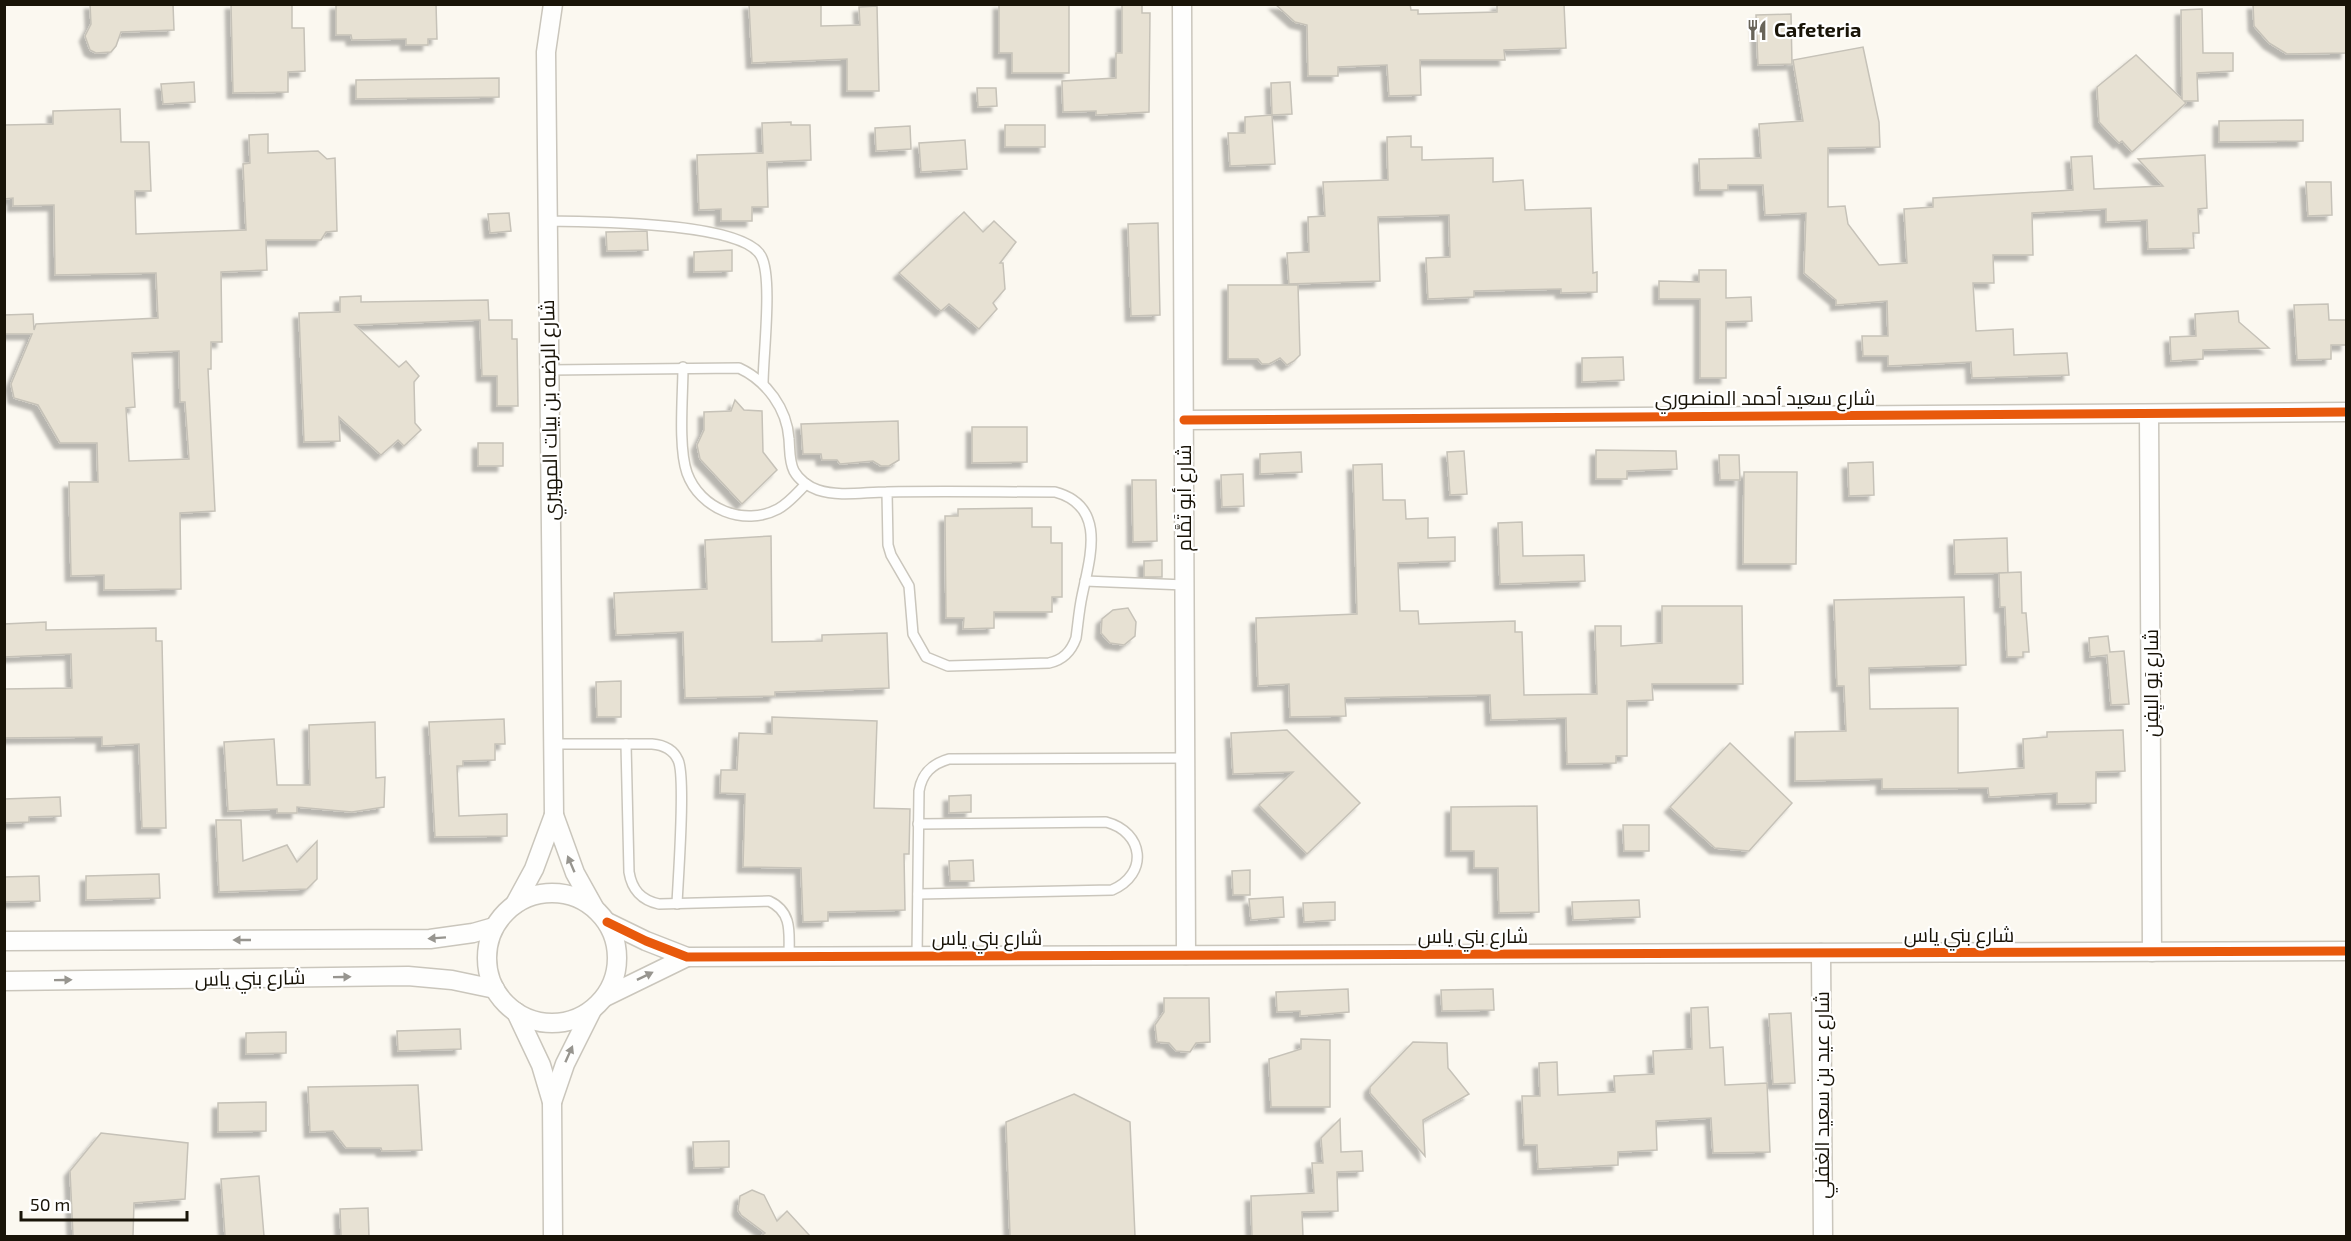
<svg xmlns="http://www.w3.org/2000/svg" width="2351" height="1241" font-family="'Exo 2',Cairo,sans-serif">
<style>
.building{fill:#e7e1d3;stroke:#c6c2b8;stroke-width:1.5;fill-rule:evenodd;filter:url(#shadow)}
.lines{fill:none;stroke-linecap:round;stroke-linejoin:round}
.lane-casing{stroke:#cac6bc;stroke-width:12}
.street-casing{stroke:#cac6bc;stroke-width:21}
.lane{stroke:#fefefd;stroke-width:9}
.street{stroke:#fefefd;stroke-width:18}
.cycleway-casing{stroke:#fff;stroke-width:13}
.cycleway{stroke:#e8590c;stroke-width:9}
.oneway{fill:#97958f}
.labels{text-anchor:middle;stroke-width:4.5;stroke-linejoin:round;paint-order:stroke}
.poi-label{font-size:20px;font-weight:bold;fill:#191408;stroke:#fff;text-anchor:start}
.street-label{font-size:20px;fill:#191408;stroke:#fff}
</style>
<defs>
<filter id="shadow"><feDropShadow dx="-5.5" dy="5.5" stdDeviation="1.5" flood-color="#0004"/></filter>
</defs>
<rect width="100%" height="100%" fill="#fbf8f0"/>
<g class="building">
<polygon points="90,4 173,4 174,30 121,32 116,46 111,52 96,53 90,50 85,36 91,24"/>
<polygon points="231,4 292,4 292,28 304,28 305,71 288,72 288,92 233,93"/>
<polygon points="336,4 436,4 437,39 428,39 428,45 406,45 406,39 352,40 351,35 336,35"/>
<polygon points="749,4 821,4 821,26 860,25 859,7 877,6 879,91 847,91 847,59 752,63"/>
<polygon points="999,4 1069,4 1069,73 1012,73 1012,53 999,53"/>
<polygon points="1122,4 1142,4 1142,13 1150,13 1149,112 1096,115 1096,111 1063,112 1062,81 1116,78 1116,53 1122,53"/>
<polygon points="1275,4 1410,4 1411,10 1418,10 1418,14 1497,12 1497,4 1564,4 1566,48 1504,50 1505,60 1420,60 1421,95 1389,96 1387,65 1338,67 1338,76 1308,76 1307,25 1295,22"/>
<polygon points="2253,4 2346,4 2346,53 2287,54 2269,43 2254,26"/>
<polygon points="2202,9 2203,53 2233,53 2233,71 2197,73 2198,101 2184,101 2186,103 2132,152 2122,141 2119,143 2099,122 2097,87 2136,55 2182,99 2181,10"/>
<polygon points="1791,14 1792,64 1758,65 1756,15"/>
<polygon points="1863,47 1879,122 1880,147 1828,148 1828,207 1845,206 1848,224 1879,265 1907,263 1904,209 1933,207 1933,198 2073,190 2071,157 2092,156 2094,189 2163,186 2138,159 2205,155 2207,208 2198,209 2199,233 2193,233 2194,248 2148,249 2147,220 2106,222 2106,209 2032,213 2033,255 1993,255 1994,283 1973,283 1976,331 2013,329 2014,355 2067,353 2069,375 1972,378 1971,362 1888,366 1888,356 1863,356 1862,336 1888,336 1887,301 1836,305 1836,300 1804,273 1806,213 1765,215 1763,185 1728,185 1728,190 1700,190 1699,159 1761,158 1759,124 1803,121 1793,60"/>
<polygon points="499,78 499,97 356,99 356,80"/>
<polygon points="194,82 195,102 163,104 161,84"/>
<polygon points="1290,82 1292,114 1272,115 1271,83"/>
<polygon points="977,88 996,88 997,106 978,107"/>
<path d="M120 109 121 142H149L151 191H135L136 234 246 230 243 164 250 163 249 135 268 134V153L318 151 327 159 335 158 337 231 326 232 321 240H266L267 270 221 272 222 342H211V369H208L215 511 180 513 181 589 104 590V575L71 576 69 482H98L97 443H60L38 405 14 398 11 384 32 334H4V315L33 314 34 330 36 324 158 318 156 273 55 275 54 205 13 206V198L4 199V125L53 124V111ZM179 351 180 402H185L189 459 129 461 126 408 135 407 132 353Z"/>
<polygon points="1272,115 1275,164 1230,166 1228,133 1245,133 1245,117"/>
<polygon points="2303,120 2303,141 2219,142 2219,121"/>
<polygon points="791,122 791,125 810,125 811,160 767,162 768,207 752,207 752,221 721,221 721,209 699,210 697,155 763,153 762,123"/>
<rect x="1005" y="125" width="40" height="22"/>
<polygon points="910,126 911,149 876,151 875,128"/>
<polygon points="1411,136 1411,147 1422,147 1422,160 1493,158 1493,182 1523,180 1525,210 1591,208 1593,273 1597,272 1597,292 1561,293 1561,289 1474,291 1474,297 1428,299 1426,258 1450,257 1449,215 1378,217 1380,281 1289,284 1287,253 1309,252 1308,217 1325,216 1323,182 1388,180 1387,137"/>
<polygon points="965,140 967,169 921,172 919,143"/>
<polygon points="2306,182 2331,182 2332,215 2308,216"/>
<polygon points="964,212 983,232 994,221 1016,242 1000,263 1003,263 1005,289 993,303 997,309 979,329 949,304 941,311 899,273"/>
<polygon points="509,213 511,231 490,233 488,214"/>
<polygon points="1158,223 1160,315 1131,316 1128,224"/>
<polygon points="647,231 648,250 607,251 606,232"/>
<polygon points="732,250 732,271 694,272 694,252"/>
<polygon points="1699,270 1726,270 1726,298 1751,297 1752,321 1726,322 1726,378 1700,378 1700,299 1659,299 1659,281 1699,282"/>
<polygon points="1228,285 1298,285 1300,355 1294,361 1287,365 1280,358 1269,364 1262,364 1258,359 1228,359"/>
<polygon points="361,296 361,302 488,300 489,320 512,320 512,339 517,339 518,406 497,406 497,376 482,376 480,320 355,325 399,367 406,361 419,376 414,382 415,423 421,430 404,446 398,440 381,455 339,417 340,441 304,442 299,313 340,312 340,297"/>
<polygon points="2328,304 2329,320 2346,320 2346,345 2331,345 2331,359 2297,360 2294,305"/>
<polygon points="2238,311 2239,322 2269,348 2203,350 2203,359 2171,361 2170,337 2196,336 2195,314"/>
<polygon points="1623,357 1624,380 1582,382 1582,358"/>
<polygon points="735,400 744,410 762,411 763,452 777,470 742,504 700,459 697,445 704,430 704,412 731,411"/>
<polygon points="898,421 899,460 889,466 881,466 873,461 840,464 837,460 822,460 821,454 803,454 801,424"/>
<polygon points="972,427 1027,427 1027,462 972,463"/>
<rect x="478" y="443" width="25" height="23"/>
<polygon points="1596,450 1676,451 1677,469 1627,471 1627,479 1596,479"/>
<polygon points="1464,451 1467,494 1450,495 1447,452"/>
<polygon points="1301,452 1302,472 1260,474 1260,454"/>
<polygon points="1719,455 1739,455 1740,480 1720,480"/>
<polygon points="1873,462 1874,495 1849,496 1848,463"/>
<polygon points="1382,464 1383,500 1405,500 1406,519 1428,518 1428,538 1455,537 1455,561 1398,563 1400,611 1418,611 1419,624 1515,621 1515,632 1522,632 1524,695 1597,694 1595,626 1621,626 1621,646 1662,643 1662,606 1742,606 1743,684 1652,684 1653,700 1627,701 1627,756 1616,756 1616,763 1567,764 1566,718 1491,720 1490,695 1345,698 1346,716 1290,717 1289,684 1258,686 1256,618 1357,614 1353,465"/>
<polygon points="1744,472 1797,472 1796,564 1743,564"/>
<polygon points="1243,474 1244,506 1222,507 1221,475"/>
<polygon points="1132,480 1156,480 1157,541 1133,542"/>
<polygon points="1032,508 1032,527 1051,527 1051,543 1062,543 1062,597 1052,597 1052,612 994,612 994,628 963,629 964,618 946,618 945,516 958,516 958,509"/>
<polygon points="1522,522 1523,556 1584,555 1585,581 1500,584 1498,523"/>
<polygon points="771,536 772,642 822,641 822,635 887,633 889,688 775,692 775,696 685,698 683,632 616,635 614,593 707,589 705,540"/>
<polygon points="2007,538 2008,573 1955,574 1954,540"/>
<polygon points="1162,560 1162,577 1144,577 1144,561"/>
<polygon points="2021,572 2022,613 2026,613 2029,652 2023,652 2023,657 2007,657 2005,607 2000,607 1999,573"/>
<polygon points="1964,597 1966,665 1869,668 1870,709 1958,708 1958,773 2024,768 2023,739 2047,737 2047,732 2123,730 2125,771 2096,772 2096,803 2057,804 2057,793 1989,797 1988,788 1882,789 1882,779 1795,781 1795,732 1846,731 1844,686 1837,686 1834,600"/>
<polygon points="1128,608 1136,622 1135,636 1124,645 1110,643 1101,633 1102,619 1113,610"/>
<polygon points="46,622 46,630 156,628 156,641 162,641 166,828 142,828 139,744 102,746 102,737 4,738 4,689 72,688 71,654 4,657 4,624"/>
<polygon points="2108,636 2110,652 2124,651 2129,704 2111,705 2107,655 2090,657 2089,638"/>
<polygon points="621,681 621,717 597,717 596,682"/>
<polygon points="772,717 877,721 874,808 910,809 909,854 904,854 905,910 828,912 828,921 803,922 801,868 743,867 745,794 720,793 721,770 737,770 739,733 772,734"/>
<polygon points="504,719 505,744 495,744 495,760 463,761 463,766 457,766 459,816 507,814 507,836 435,837 429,722"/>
<polygon points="375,722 376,778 385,777 384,807 352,812 297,807 297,813 277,813 277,809 228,811 224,742 274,739 277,785 310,785 309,725"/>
<polygon points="1287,730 1360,803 1307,854 1259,805 1293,772 1233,774 1231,733"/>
<polygon points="1730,743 1792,803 1749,851 1715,848 1670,807"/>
<polygon points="971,795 971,812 949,813 949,796"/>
<polygon points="60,797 61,816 29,817 29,822 4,823 4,799"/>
<polygon points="1537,806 1539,912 1499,913 1498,868 1474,868 1474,851 1451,851 1451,807"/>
<polygon points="216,820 241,820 243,861 287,845 297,862 317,841 317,879 307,889 219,892"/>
<polygon points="1623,825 1649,825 1649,851 1624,851"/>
<polygon points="973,860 974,881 950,881 949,861"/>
<polygon points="1250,870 1250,895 1233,895 1232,871"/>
<polygon points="159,874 160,898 86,900 86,876"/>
<polygon points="39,876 40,901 4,902 4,877"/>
<polygon points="1283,897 1284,917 1251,920 1249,899"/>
<polygon points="1639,900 1640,917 1573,920 1572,902"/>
<polygon points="1335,902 1335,920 1304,922 1303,903"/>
<polygon points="1348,989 1349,1012 1300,1016 1300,1011 1277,1012 1276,992"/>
<polygon points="1493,989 1494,1010 1442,1011 1441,990"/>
<polygon points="1164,998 1209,998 1210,1042 1196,1043 1190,1052 1176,1051 1169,1043 1157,1042 1155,1025 1164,1012"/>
<polygon points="1708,1007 1710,1048 1723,1047 1725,1085 1767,1083 1770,1152 1713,1153 1711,1118 1656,1121 1657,1150 1618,1152 1618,1165 1538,1169 1537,1145 1524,1145 1522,1096 1540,1096 1539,1063 1557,1062 1558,1095 1615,1092 1614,1076 1654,1074 1653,1051 1692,1049 1691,1008"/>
<polygon points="1791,1013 1795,1083 1773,1084 1769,1014"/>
<polygon points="460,1029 461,1049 398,1051 397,1031"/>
<polygon points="286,1032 286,1053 246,1054 246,1033"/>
<polygon points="1301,1039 1330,1040 1330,1107 1271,1107 1269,1059 1301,1049"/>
<polygon points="1413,1042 1447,1043 1448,1068 1469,1094 1423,1120 1425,1156 1370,1093 1370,1087"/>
<polygon points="418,1085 422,1150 382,1151 381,1148 346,1148 333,1131 310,1132 308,1087"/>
<polygon points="1074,1094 1130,1122 1135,1236 1010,1236 1006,1122"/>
<polygon points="266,1102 266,1131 218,1132 218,1103"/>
<polygon points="1340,1119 1341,1152 1362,1151 1363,1171 1337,1172 1338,1211 1302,1212 1303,1236 1252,1236 1251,1196 1314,1193 1312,1163 1323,1163 1321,1138"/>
<polygon points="101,1133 188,1143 185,1199 134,1203 133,1236 73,1236 70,1171"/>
<polygon points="729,1141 729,1167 694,1168 693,1142"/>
<polygon points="259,1176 264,1236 225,1236 221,1179"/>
<polygon points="752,1190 764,1195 777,1221 787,1211 810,1236 761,1236 765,1233 741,1215 738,1210 740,1196"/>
<polygon points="368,1208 369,1236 341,1236 340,1209"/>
</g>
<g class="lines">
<defs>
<g id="lane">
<path d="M547 221C587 222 742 221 761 256 773 277 763 356 763 384"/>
<path d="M683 367C683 395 678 447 687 473 700 509 744 527 778 509 789 503 797 493 806 484"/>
<path d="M549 370 739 368C767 381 787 409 789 439 790 450 789 461 794 471 799 480 809 487 818 490 839 497 865 492 887 492 943 491 999 492 1055 492 1107 506 1090 557 1082 596 1079 610 1078 624 1076 638 1071 652 1063 660 1049 663L948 666 926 657 913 634 909 586 891 555 888 545 887 492"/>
<polyline points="1085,581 1185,585"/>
<path d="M552 744H652C664 745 673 749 678 760 686 776 678 879 677 904"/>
<path d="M626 744 629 872C632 890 641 900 659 904L769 901C793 912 789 934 789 956"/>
<path d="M918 894 1112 890C1149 874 1144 832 1106 822L918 824"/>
<path d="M917 956 919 791C922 773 932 764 949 759L1186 758"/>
</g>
<g id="street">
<polyline points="553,4 546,52 554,815 575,873 595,909"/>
<polyline points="1182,4 1186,955"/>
<polyline points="2149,414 2152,952"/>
<polyline points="1184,420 2346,412"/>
<circle cx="552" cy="958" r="65"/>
<polyline points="515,904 534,869 554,815"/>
<polyline points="607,922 646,941 687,957 2346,951"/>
<polyline points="4,941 430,939 473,933 494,927"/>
<polyline points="1821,953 1823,1236"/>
<polyline points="4,981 408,976 452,980 495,989"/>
<polyline points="605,997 687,957"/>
<polyline points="516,1012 541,1065 552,1102 553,1236"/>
<polyline points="552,1102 565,1064 592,1010"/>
</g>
</defs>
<use href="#lane" class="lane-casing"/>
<use href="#street" class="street-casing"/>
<use href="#lane" class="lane"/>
<use href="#street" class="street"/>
<defs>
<g id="cycleway">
<polyline points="1184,420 2346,412"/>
<polyline points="607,922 646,941 687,957 2346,951"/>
</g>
</defs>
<use href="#cycleway" class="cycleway-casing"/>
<use href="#cycleway" class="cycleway"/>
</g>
<defs><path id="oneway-solid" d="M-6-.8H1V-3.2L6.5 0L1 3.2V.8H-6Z" transform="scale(1.5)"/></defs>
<g class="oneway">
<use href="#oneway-solid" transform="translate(571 864) rotate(-113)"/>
<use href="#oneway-solid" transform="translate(437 938) rotate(176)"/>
<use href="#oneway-solid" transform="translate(242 940) rotate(180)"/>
<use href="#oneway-solid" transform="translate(645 976) rotate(-26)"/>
<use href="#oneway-solid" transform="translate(342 977) rotate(-1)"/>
<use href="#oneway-solid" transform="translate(63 980) rotate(-1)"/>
<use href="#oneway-solid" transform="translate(569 1054) rotate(-66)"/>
</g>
<defs>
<symbol id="restaurant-bare" viewBox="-9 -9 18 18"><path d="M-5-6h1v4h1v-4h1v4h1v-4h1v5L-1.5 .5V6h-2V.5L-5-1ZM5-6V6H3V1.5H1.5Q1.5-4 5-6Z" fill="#686459" stroke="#fff" stroke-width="2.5" paint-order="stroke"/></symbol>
</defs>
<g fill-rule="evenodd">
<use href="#restaurant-bare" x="1742" y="15" width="30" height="30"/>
</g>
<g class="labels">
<g class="poi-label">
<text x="1774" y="37">Cafeteria</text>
</g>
<g class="street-label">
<text x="1765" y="405">شارع سعيد أحمد المنصوري</text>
<text transform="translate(549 410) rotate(-91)" y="7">شارع الرضه بن بيات المهيري</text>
<text transform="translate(1184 498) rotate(-90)" y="7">شارع أبو تَمَّام</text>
<text transform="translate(2151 683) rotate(-90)" y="7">شارع يَو اليِفِن</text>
<text x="1959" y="942">شارع بني ياس</text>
<text x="1473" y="943">شارع بني ياس</text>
<text x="987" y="945">شارع بني ياس</text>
<text transform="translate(250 978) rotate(-1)" y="7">شارع بني ياس</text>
<text transform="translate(1822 1095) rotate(-90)" y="7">شارع عيد بن سعيد الغفلي</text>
</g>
</g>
<rect width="2351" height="1241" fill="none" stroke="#191408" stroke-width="12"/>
<path d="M21 1211v9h166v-9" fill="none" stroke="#191408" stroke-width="3"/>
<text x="30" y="1211" font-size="18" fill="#191408" stroke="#ffffff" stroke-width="4.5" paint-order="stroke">50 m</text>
</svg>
